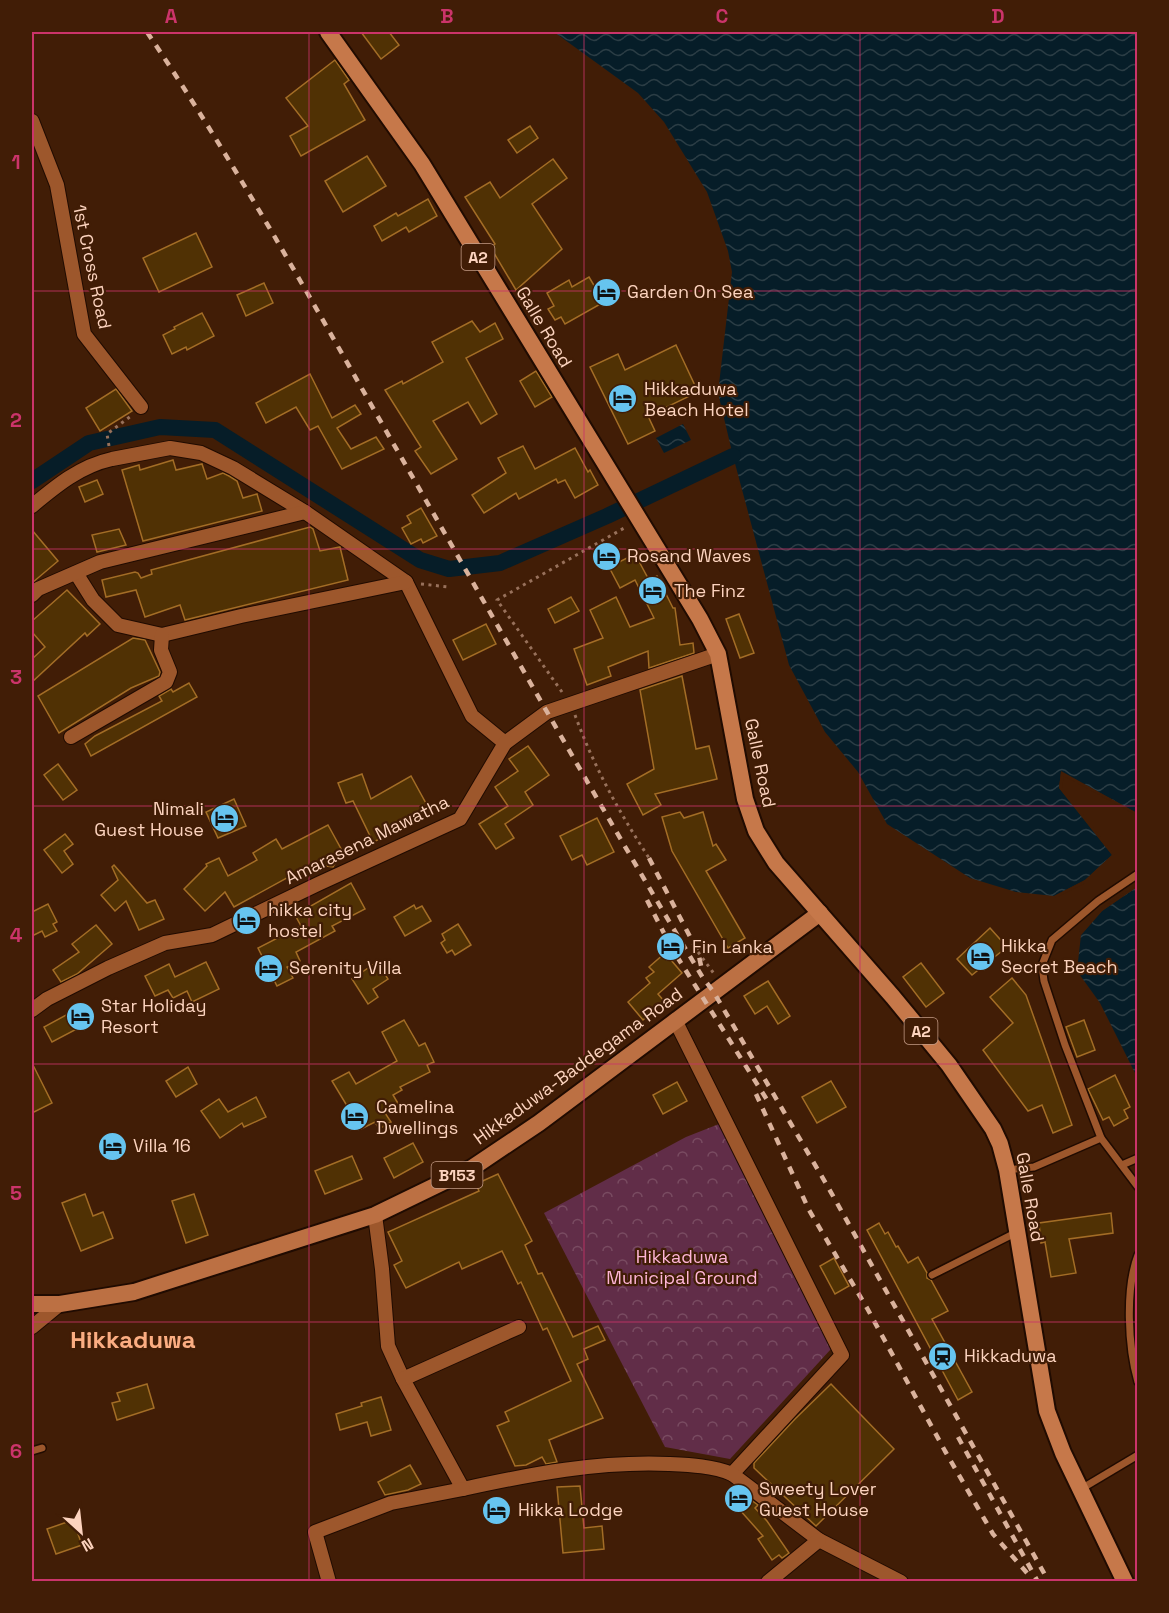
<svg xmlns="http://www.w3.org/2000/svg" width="1169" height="1613" font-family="'Space Grotesk',sans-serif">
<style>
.park{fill:url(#park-crowns)}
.water{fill:url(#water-waves)}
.pier{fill:#411d06}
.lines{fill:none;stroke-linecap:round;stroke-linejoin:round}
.canal{stroke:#061d28;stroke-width:16}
.building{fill:#503104;stroke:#a36d26;stroke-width:1.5}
.service-casing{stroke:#200b01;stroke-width:10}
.minor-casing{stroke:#200b01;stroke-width:16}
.primary-casing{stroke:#200b01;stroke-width:20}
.trunk-casing{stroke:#200b01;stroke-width:20}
.path{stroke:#98715b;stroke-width:3;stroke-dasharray:3 4.5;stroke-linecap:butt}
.service{stroke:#9d572c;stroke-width:7}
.minor{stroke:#9d572c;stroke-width:14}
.primary{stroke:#bc7043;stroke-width:16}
.trunk{stroke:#c6784a;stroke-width:16}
.rail{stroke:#dab29c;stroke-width:4.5;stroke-dasharray:8 8;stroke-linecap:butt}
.grid{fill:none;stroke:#cb346a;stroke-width:1.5;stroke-opacity:0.55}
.labels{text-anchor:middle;stroke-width:4.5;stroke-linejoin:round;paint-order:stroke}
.shield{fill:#411d06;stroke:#c49c87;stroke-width:1.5}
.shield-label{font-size:16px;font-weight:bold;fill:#fcd3be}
.street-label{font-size:18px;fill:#fcd3be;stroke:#411d06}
.poi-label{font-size:18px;fill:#fcd3be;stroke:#411d06;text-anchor:start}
.park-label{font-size:18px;fill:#feb5d7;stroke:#411d06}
.district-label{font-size:24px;font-weight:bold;fill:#fbad82;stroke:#411d06}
.neatline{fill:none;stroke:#cb346a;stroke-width:2}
.grid-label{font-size:20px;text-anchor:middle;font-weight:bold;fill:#cb346a}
</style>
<defs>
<pattern id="park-crowns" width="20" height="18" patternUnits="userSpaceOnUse" patternTransform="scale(1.5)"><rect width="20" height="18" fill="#612d48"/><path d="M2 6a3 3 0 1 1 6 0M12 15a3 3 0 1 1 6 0" fill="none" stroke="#794b61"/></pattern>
<pattern id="water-waves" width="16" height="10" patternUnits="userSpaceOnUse" patternTransform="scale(1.5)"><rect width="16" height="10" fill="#061d28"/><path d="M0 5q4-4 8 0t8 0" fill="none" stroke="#2b3d45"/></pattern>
</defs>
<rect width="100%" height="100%" fill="#411d06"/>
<polygon class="park" points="719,1124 831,1349 730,1459 665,1447 544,1213 686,1137"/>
<g class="water">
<polygon points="554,32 1137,32 1137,813 1061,772 1059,788 1112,855 1085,880 1054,896 1016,892 970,878 887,824 858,772 825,732 789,665 733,456 718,393 732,272 728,251 707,192 664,122 638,93"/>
<polygon points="683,424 691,440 664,453 656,438"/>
<polygon points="1137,887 1137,1077 1100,1003 1077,971 1081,935 1102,911"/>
</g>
<g class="pier">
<polygon points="1061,771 1137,813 1138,816 1064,776 1062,787 1115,855 1087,882 1056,898 1054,896 1085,880 1112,855 1059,788"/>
<polygon points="1138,884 1137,887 1102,911 1081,935 1079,932 1100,909"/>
</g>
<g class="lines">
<polyline class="canal" points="32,481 89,443 160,427 215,430 420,560 449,569 500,563 607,516 733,456"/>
</g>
<g class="building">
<polygon points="361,32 389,32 399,45 381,59"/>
<polygon points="335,60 349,80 344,84 365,120 301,156 290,136 308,126 286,98"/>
<polygon points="530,126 538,138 517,153 508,140"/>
<polygon points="367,156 386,186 343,212 325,181"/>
<polygon points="553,159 567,178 532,204 562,249 516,290 491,248 495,244 465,197 490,182 500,198"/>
<polygon points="428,199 437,216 409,232 406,227 382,241 374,226 396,213 398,216"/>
<polygon points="196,233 212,267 159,292 143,258"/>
<polygon points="589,277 604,302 565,324 561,317 555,320 548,309 554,306 547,293 569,280 572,287"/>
<polygon points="264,283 273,303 246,316 237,295"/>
<polygon points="202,313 214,336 187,350 186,347 172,354 163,335 175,329 174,327"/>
<polygon points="472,321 480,332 495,323 503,339 466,358 497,414 481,424 468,402 433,421 457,459 431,474 415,451 421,447 385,390 402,381 403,384 443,362 432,342"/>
<polygon points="676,345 698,392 648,416 655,431 628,444 590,367 618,354 625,370"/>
<polygon points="536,371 552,397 535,407 520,381"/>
<polygon points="310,374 332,418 355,405 361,414 337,428 351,449 376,437 384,449 342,469 318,426 310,430 296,407 266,423 256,403"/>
<polygon points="116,389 132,411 100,431 86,408"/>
<polygon points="523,446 535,469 575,448 588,472 590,470 598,485 575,498 565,480 558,483 556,479 519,499 516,493 484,513 472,495 506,473 498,458"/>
<polygon points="173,460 176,470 202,464 207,479 223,473 229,476 237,481 243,498 257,494 262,511 143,541 122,470 139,465 140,470"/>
<polygon points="97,480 103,494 85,502 79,487"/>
<polygon points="421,508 437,536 423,543 421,539 411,544 402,528 411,523 407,516"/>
<polygon points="310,527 313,529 320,551 340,547 348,580 185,620 180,605 145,617 136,590 106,597 102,580 135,572 138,573 141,578 152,574 151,570"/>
<polygon points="119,529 126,545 97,552 92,535"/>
<polygon points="32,530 58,561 32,583"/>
<polygon points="635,554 649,580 657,576 673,608 675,608 680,645 693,643 694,653 649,668 648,651 608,667 611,676 587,685 574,649 603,638 590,610 616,597 630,627 654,618 635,580 620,588 609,567"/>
<polygon points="67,590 100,624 87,636 85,633 32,682 32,659 45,647 32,632 32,621"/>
<polygon points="571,597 579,611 555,623 548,609"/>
<polygon points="739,614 754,653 740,658 726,619"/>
<polygon points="486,624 496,644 463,660 453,640"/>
<polygon points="133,638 145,640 160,672 159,676 131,688 59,733 38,696"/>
<polygon points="682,676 696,749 709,746 717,779 655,794 661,805 643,815 627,784 654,769 640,690"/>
<polygon points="189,683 197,697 91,756 85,744 95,736 162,701 159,696 171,689 173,692"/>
<polygon points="528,746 549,775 525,792 533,805 505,824 514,838 496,849 479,824 508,806 495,787 518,771 509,759"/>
<polygon points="58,764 77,790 63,800 44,775"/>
<polygon points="362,774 371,799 411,776 428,807 389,829 391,834 373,842 353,801 346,803 338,783"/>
<polygon points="234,799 246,826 218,838 206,812"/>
<polygon points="680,812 684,818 703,812 713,846 716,844 726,860 706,871 745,938 728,948 672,851 662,817"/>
<polygon points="597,818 614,852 587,865 582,855 572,860 560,836"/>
<polygon points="328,825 345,856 337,860 333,867 326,866 306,876 303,869 234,907 225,892 205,911 184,889 207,866 206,864 219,858 228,876 257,860 253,853 276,839 282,849"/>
<polygon points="65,834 73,844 64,851 73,864 62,873 44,850"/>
<polygon points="114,865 147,903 155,900 164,919 139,930 126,901 115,911 101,895 118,880 112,867"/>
<polygon points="351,883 365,909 332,926 335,931 296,952 300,961 287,967 293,978 277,986 258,948 301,926 295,915"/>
<polygon points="48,904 57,922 53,924 57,931 45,937 42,931 32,936 32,912"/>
<polygon points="414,905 416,909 422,906 431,921 405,936 394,917"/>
<polygon points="458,924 471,945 455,955 452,950 447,953 441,943 445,940 442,934"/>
<polygon points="96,925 112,944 77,974 61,982 53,970 79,952 72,944"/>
<polygon points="990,928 1007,947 972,975 957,959"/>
<polygon points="665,953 682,973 658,994 664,1001 643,1020 628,1002 650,983 646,978 654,972 649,967"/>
<polygon points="206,962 219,989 192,1002 187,991 173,998 168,990 155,996 145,976 169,964 175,977"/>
<polygon points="377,962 388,979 373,989 378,997 368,1004 352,979"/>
<polygon points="921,963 944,993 926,1007 903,977"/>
<polygon points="1012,978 1026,995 1072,1125 1053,1133 1042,1105 1028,1111 983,1050 1013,1023 990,997"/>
<polygon points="768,981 790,1016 778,1024 767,1006 755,1014 744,996"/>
<polygon points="81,1007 90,1022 52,1042 44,1027"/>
<polygon points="404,1020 419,1046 425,1043 434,1062 427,1065 430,1072 400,1087 402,1090 393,1095 399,1105 385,1113 391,1122 379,1129 375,1122 361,1129 332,1081 349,1072 356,1084 397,1061 382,1032"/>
<polygon points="1084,1020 1095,1050 1077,1057 1066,1027"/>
<polygon points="32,1063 52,1103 32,1113"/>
<polygon points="188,1067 197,1084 176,1097 166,1081"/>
<polygon points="1115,1075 1130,1107 1124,1110 1128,1118 1114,1126 1109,1117 1103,1120 1088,1089"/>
<polygon points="831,1081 846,1107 817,1123 802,1097"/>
<polygon points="677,1082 687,1101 663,1114 653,1095"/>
<polygon points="256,1097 266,1117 244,1127 242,1123 220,1138 201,1111 219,1099 228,1112"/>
<polygon points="413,1143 423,1162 394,1178 384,1158"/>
<polygon points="352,1156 362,1179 325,1194 315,1171"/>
<polygon points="498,1174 532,1241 525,1245 538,1274 542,1273 573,1337 598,1326 605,1340 584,1349 588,1359 577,1364 603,1418 549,1440 557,1462 546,1464 542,1457 526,1465 515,1466 497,1426 509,1421 505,1412 571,1381 547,1328 543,1330 521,1282 518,1284 502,1251 462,1269 459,1262 406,1288 394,1265 402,1261 388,1232 479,1191 476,1184"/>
<polygon points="85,1194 93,1216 103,1212 113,1238 81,1251 62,1203"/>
<polygon points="194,1194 208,1235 186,1243 172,1201"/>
<polygon points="1111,1213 1113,1233 1069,1239 1076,1273 1051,1277 1045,1242 1041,1243 1039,1223"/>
<polygon points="879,1223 885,1234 888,1232 896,1247 898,1246 908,1263 918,1257 927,1273 927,1278 931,1280 948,1311 932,1319 972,1392 958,1400 867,1230"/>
<polygon points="834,1258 849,1286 835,1294 820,1266"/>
<polygon points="147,1384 154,1408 117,1420 112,1403 120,1401 117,1393"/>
<polygon points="831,1384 894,1449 816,1526 754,1468 754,1463 795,1419"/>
<polygon points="381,1397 391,1430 371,1436 367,1422 340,1430 336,1414 362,1406 361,1403"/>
<polygon points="410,1465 421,1484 408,1490 385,1495 378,1482"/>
<polygon points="580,1486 584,1528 602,1526 604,1549 563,1553 557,1487"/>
<polygon points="740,1492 758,1505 755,1508 767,1521 789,1553 782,1558 779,1555 772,1560 758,1539 763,1536 731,1500"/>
<polygon points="73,1520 82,1545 56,1554 47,1529"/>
</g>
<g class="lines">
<defs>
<g id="service">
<polyline points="1101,1138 1138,1187"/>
<polyline points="1122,1165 1138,1158"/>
<polyline points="1007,1170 1034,1167 1101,1138 1065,1045 1044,981 1042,965 1052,940 1098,901 1138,874"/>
<path d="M1138 1255C1125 1289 1128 1347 1138 1382"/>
<polyline points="932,1275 1017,1232"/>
<polyline points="32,1451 42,1448"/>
<polyline points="1081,1489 1138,1455"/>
</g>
<g id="minor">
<polyline points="32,121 57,185 84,334 141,407"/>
<path d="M32 506C56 486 80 466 112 459L170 448 201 453 233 468 305 512 406 582 472 716 505 743"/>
<polyline points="76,573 93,600 118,625 162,635 241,616 406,582"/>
<polyline points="32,595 38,589 100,562 305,512"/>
<polyline points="71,737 166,682 170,672 161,650 162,635"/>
<polyline points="32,1010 47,999 108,968 165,943 212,935 318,884 460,819 505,743 547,712 718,654"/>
<polyline points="675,1020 842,1355 732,1474"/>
<path d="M375 1215 382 1269 388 1346 403 1379 463 1489C531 1474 599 1461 669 1464 690 1465 713 1466 732 1474L819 1540 901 1582"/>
<polyline points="32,1327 60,1304"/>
<polyline points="403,1379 519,1327"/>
<polyline points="329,1582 315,1532 391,1503 463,1489"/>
<polyline points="768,1582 819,1540"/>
</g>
<polyline id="primary" points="32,1304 60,1304 134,1292 375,1215 472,1168 539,1123 820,913"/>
<polyline id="trunk" points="328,32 422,164 700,619 718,654 745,799 756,831 776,863 893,997 949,1065 993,1129 1000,1144 1007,1170 1047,1411 1063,1453 1125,1582"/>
</defs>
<use href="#service" class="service-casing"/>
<use href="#minor" class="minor-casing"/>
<use href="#primary" class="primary-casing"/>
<use href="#trunk" class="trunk-casing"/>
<g class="path">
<polyline points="109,446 107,434 131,416"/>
<polyline points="421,584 449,587"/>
<polyline points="562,692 497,600 626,527"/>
<path d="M575 715C594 767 619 812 649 858"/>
<polyline points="698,952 715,975"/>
</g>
<use href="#service" class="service"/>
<use href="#minor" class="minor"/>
<use href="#primary" class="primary"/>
<use href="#trunk" class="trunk"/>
<g class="rail">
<path d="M147 32C236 164 314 305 393 443 496 622 597 802 703 978L713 991 828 1187 1049 1582"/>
<polyline points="649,858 698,952 702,970"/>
<polyline points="647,900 671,947 769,1103"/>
<polyline points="756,1094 809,1210 867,1308 945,1451 993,1534 1027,1573"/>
<polyline points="958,1437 1038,1582"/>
</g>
</g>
<path class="grid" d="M309 32V1582M584 32V1582M860 32V1582M32 291H1138M32 549H1138M32 806H1138M32 1064H1138M32 1322H1138"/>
<defs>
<symbol id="hotel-disc" viewBox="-11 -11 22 22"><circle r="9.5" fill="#66c4ef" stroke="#411d06"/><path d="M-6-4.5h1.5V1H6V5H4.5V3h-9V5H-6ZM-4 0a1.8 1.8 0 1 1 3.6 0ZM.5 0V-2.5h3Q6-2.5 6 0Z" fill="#111"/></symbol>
<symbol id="station-disc" viewBox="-11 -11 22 22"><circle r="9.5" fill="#66c4ef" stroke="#411d06"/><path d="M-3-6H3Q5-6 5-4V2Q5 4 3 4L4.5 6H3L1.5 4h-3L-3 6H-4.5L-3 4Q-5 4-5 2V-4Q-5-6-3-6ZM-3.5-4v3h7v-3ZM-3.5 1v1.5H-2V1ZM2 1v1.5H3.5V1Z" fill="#111"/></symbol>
</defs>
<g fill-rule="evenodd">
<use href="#hotel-disc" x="590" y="276" width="33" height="33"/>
<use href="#hotel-disc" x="606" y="382" width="33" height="33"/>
<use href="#hotel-disc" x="590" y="540" width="33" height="33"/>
<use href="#hotel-disc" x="636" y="574" width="33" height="33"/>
<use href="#hotel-disc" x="208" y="802" width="33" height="33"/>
<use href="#hotel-disc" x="230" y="904" width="33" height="33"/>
<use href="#hotel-disc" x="654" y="930" width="33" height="33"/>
<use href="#hotel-disc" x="964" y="940" width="33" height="33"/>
<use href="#hotel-disc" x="252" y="952" width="33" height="33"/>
<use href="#hotel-disc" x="64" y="1000" width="33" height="33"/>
<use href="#hotel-disc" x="338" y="1100" width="33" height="33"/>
<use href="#hotel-disc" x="96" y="1130" width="33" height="33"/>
<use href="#station-disc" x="926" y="1340" width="33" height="33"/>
<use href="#hotel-disc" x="722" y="1482" width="33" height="33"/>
<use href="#hotel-disc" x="480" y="1494" width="33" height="33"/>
</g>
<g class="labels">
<g class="shield">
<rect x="461.5" y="244" width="33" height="26" rx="4.5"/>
<rect x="904.5" y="1018" width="33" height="26" rx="4.5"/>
<rect x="431.5" y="1162" width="51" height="26" rx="4.5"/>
</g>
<g class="shield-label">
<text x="478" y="263">A2</text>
<text x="921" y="1037">A2</text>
<text x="457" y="1181">B153</text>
</g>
<g class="street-label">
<text transform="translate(92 267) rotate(78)" y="6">1st Cross Road</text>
<text transform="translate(544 327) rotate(59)" y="6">Galle Road</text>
<text transform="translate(760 763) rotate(78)" y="6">Galle Road</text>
<text transform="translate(367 840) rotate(-26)" y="6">Amarasena Mawatha</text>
<text transform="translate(578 1066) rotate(-36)" y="6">Hikkaduwa-Baddegama Road</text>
<text transform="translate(1030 1197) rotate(80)" y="6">Galle Road</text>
</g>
<g class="poi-label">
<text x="627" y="298">Garden On Sea</text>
<text x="644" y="395">Hikkaduwa<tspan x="644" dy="21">Beach Hotel</tspan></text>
<text x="627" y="562">Rosand Waves</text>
<text x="674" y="597">The Finz</text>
<text x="204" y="815" text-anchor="end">Nimali<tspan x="204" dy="21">Guest House</tspan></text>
<text x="268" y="916">hikka city<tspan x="268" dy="21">hostel</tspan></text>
<text x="1001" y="952">Hikka<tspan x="1001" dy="21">Secret Beach</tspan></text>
<text x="692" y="953">Fin Lanka</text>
<text x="289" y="974">Serenity Villa</text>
<text x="101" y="1012">Star Holiday<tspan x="101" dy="21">Resort</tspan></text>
<text x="376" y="1113">Camelina<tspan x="376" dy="21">Dwellings</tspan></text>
<text x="133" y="1152">Villa 16</text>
<text x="964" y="1362">Hikkaduwa</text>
<text x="759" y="1495">Sweety Lover<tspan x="759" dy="21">Guest House</tspan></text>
<text x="518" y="1516">Hikka Lodge</text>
</g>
<g class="park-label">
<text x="682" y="1263">Hikkaduwa<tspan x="682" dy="21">Municipal Ground</tspan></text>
</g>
<g class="district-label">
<text x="133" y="1348">Hikkaduwa</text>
</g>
</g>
<rect width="1169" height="1613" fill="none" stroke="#411d06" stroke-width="66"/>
<g transform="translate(81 1532) rotate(153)" stroke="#411d06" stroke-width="4.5" paint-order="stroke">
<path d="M0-4.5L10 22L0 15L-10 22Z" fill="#fcd3be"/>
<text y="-9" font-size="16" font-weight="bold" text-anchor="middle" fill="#fcd3be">N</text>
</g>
<rect x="33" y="33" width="1103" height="1547" class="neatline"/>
<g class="grid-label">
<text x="171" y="23">A</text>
<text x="447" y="23">B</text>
<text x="722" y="23">C</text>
<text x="998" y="23">D</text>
<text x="16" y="169">1</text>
<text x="16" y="427">2</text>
<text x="16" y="684">3</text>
<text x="16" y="942">4</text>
<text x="16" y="1200">5</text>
<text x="16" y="1458">6</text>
</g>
</svg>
